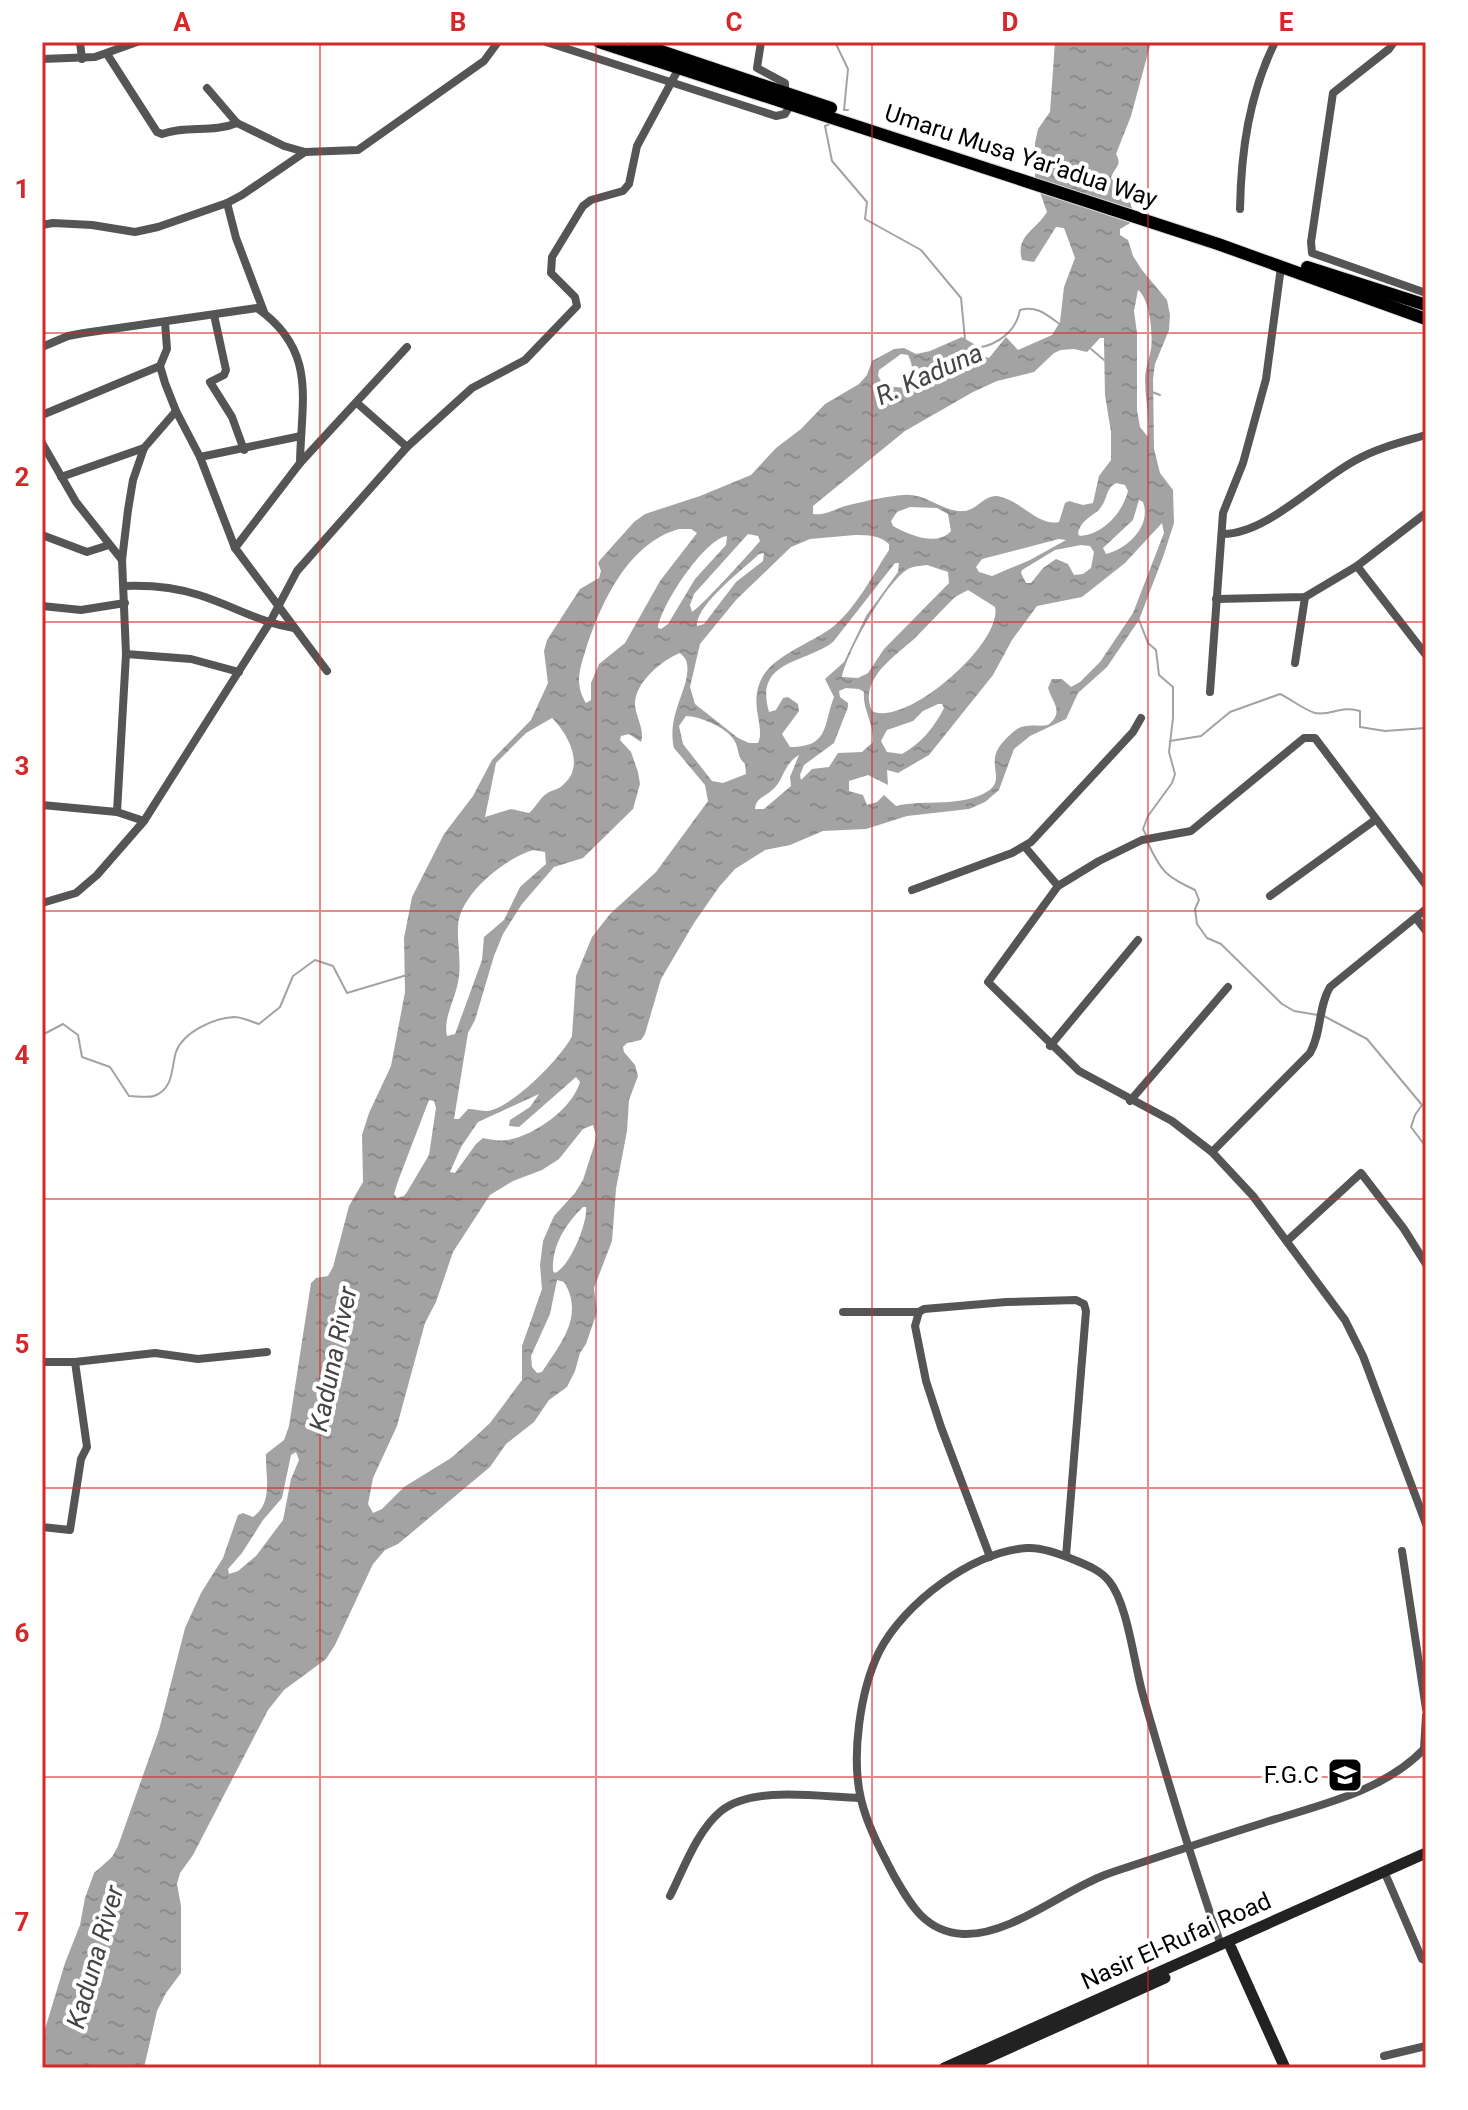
<svg xmlns="http://www.w3.org/2000/svg" width="1468" height="2110" font-family="Roboto,sans-serif">
<style>
.water{fill:url(#water-ripples);fill-rule:evenodd}
.lines{fill:none;stroke-linecap:round;stroke-linejoin:round}
.stream{stroke:#a3a3a3;stroke-width:2}
.primary-casing{stroke:#dbdbdb;stroke-width:14}
.street{stroke:#555;stroke-width:8}
.secondary{stroke:#222;stroke-width:11}
.primary{stroke:#000;stroke-width:12}
.grid{fill:none;stroke:#d62828;stroke-width:2;stroke-opacity:0.55}
.labels{text-anchor:middle;stroke-width:8;stroke-linejoin:round;paint-order:stroke}
.street-label{font-size:24px;fill:#000;stroke:#fff}
.poi-label{font-size:24px;fill:#000;stroke:#fff;text-anchor:end}
.water-label{font-size:26px;font-style:italic;fill:#444;stroke:#fff}
.neatline{fill:none;stroke:#d62828;stroke-width:3}
.grid-label{font-size:26px;text-anchor:middle;font-weight:bold;fill:#d62828}
</style>
<defs>
<pattern id="water-ripples" width="26" height="14" patternUnits="userSpaceOnUse" patternTransform="scale(2)"><rect width="26" height="14" fill="#a3a3a3"/><path d="M2 4q2-2 4 0t4 0M15 11q2-2 4 0t4 0" fill="none" stroke="#8b8b8b"/></pattern>
</defs>
<rect width="100%" height="100%" fill="#fff"/>
<path class="water" d="M1055 42H1151L1131 116 1116 154C1123 166 1114 167 1111 178L1118 188 1128 194 1133 212 1132 222 1120 229V235L1128 240 1133 256 1142 270 1167 300 1170 315 1169 330 1155 364 1153 379 1154 449 1160 473 1173 490 1174 523 1163 557 1139 620 1107 667 1078 693 1066 719 1030 736 1014 749 999 790 985 802 969 809 907 816 866 829 823 831 790 845 765 850 735 869 719 887 694 923 661 979 645 1034 641 1040 627 1043 623 1047 624 1052 635 1065 638 1076 629 1100 627 1131 616 1189 612 1241 594 1288 597 1312 586 1344 580 1353 575 1371 567 1387 549 1400 534 1422 506 1444 490 1467 398 1544 385 1550 373 1564 335 1645 326 1659 284 1690 268 1710 193 1855 180 1873 177 1884 181 1906V1973L166 1993 157 2011 144 2068H42V2039L65 1963 80 1925 85 1898 94 1873 112 1857 118 1846 159 1730 185 1628 201 1593 223 1558 238 1515 243 1513 253 1517C274 1502 265 1475 266 1454L284 1440 289 1426 311 1283 316 1278 328 1276 333 1267 349 1206 363 1182 362 1135 369 1113 391 1066 405 992 404 938 412 897 444 834 473 796 492 760 531 720 548 683 544 651 547 640 580 589 599 578 601 571 598 563 600 560 634 522 645 514 700 496 751 475 776 448 801 429 825 404 859 384 867 375 872 361 894 349 904 348 916 354 930 351 962 337 974 344 983 356 989 358 1006 337 1018 350 1052 335 1060 322 1064 287 1075 258 1064 228 1056 227 1034 262 1022 260C1015 236 1036 230 1047 212L1035 178V143L1038 129 1050 112ZM1138 290C1150 299 1153 334 1151 349 1149 359 1145 370 1145 380 1145 399 1150 418 1148 437L1140 427 1137 410V333L1134 311ZM1100 338H1104V342L1105 395 1111 432V460L1099 476 1093 503 1083 505 1069 501 1065 503 1059 522C1038 527 1020 499 997 496 984 495 977 510 964 511 944 513 926 493 904 495 887 496 866 501 849 505 836 508 826 516 813 514V506L905 431 973 392 997 381 1034 372 1054 353 1061 350 1074 349 1087 352ZM901 354 908 355C914 366 914 379 906 388L884 386 878 376 879 370ZM1116 483 1125 485 1128 491C1122 514 1103 534 1080 536L1078 534C1081 517 1096 517 1103 504 1108 495 1106 489 1116 483ZM1139 500 1143 502C1152 526 1127 549 1106 554L1103 548 1133 520ZM910 507 937 508 948 514 951 531C937 547 909 535 893 526L891 521 897 512ZM1162 523 1164 533 1133 613 1100 662 1080 682 1071 687 1062 679H1052L1048 688C1052 702 1065 712 1048 725 1038 727 1026 723 1017 729 1009 735 996 747 995 758 993 771 1002 782 988 791 962 808 925 799 896 806L884 795 877 802 867 805 863 795 849 791V781L868 775 888 785 887 770 898 773 929 755 993 675 1012 640 1037 606 1082 597 1125 563ZM679 529H691L697 533 660 581 625 643 599 664 591 683V700L586 703C574 684 580 668 586 649 601 603 628 543 679 529ZM748 534 758 536 760 541C751 552 699 609 692 612L690 605 694 594ZM855 535C868 535 879 535 889 544V550C872 576 858 605 834 626 814 642 776 654 763 676 747 704 766 725 758 743H749L738 738 695 704 690 687 700 644 736 600 791 547 810 539ZM727 536 726 545 695 579 668 624 661 629 658 628C660 607 704 539 727 536ZM1059 539 1066 540 1030 560 992 576 979 572 976 567 982 559ZM1081 545 1090 546 1094 552 1091 568 1083 574 1074 575 1068 564 1056 559 1043 568 1031 583H1026L1021 573 1022 570 1055 550ZM764 553 763 561 736 582 704 624 697 626C696 604 744 569 759 554ZM895 563H899L898 572 866 616 844 662 825 679 834 697C823 725 830 747 790 747L782 734 799 711 798 704 788 697 783 698 776 710 769 712C754 660 804 664 833 642ZM927 565 948 572 949 583 884 649 868 673 858 678 842 677C847 652 886 582 908 569 914 566 920 566 927 565ZM968 590 995 607C1003 643 905 728 872 711 858 680 894 657 914 639 928 625 941 611 955 597ZM680 653C684 657 686 658 687 664 691 687 666 714 674 748L705 785 708 801 656 872 610 914 592 937 576 976 572 1036C562 1057 511 1109 487 1111 481 1111 474 1109 468 1109L459 1119H454L468 1033 475 1020 494 956 503 934 522 904 554 867 583 858 633 809 640 784 638 772 631 752 620 740 621 736 629 734 641 742C645 729 636 718 635 705 634 683 662 660 680 653ZM846 688 859 689 864 692C862 708 874 723 873 742L862 752 838 753 829 767 812 769 801 780 800 775 804 765 834 743 848 707V703L840 697 839 691ZM938 704H942L944 708C934 728 921 743 902 754L887 752 881 741 887 730 913 721 923 711ZM686 716C700 716 727 728 734 740 740 749 736 756 745 764L746 774 723 783 712 781 683 744 679 726ZM552 718C568 734 586 766 563 785 558 790 551 790 546 794 539 799 536 807 529 813L511 809 485 817 496 763 526 733ZM799 755 790 777 791 786 764 809H755C756 798 763 798 771 791 784 782 782 765 799 755ZM533 850 545 852 546 864 520 887 504 920 484 937 482 960 458 1026 455 1034 447 1036C443 1018 455 1000 458 982 462 963 457 945 458 926 459 895 505 858 533 850ZM576 1077 580 1082C572 1109 535 1135 508 1140 500 1141 492 1140 483 1138L476 1144 455 1173 450 1172 461 1147 478 1122 539 1094 530 1107 510 1120 509 1126 519 1127ZM429 1100 434 1101 436 1108 429 1155 407 1192 404 1196 397 1198 394 1194 398 1181ZM593 1125 596 1135 594 1146 583 1180 575 1193 554 1216 543 1241 540 1265 542 1289 522 1346V1380L490 1423 475 1437 451 1458 404 1487 382 1509 373 1513 368 1504 373 1478 397 1426 425 1323 436 1302 453 1252 490 1195 513 1181 542 1170 559 1159 583 1129ZM583 1207H586C588 1222 570 1267 555 1273L553 1271C552 1245 565 1225 583 1207ZM557 1280 564 1282C585 1316 560 1344 542 1372L537 1373 532 1367 531 1356 550 1314ZM296 1452 299 1460 291 1479 283 1520 256 1556 238 1571 229 1574 228 1569 242 1553 263 1520 282 1498 291 1455Z"/>
<g class="lines">
<g class="stream">
<polyline points="835,42 848,69 844,110 848,110"/>
<polyline points="832,123 825,126 832,161 867,202 865,219 921,250 961,298 965,339"/>
<path d="M977 348C997 345 1016 332 1020 310 1037 305 1047 315 1061 325"/>
<polyline points="1091,349 1104,360"/>
<polyline points="1152,392 1160,395"/>
<polyline points="1139,620 1148,643 1156,650 1159,675 1173,687 1173,718 1169,752 1175,774 1172,783 1148,816 1143,829 1147,837"/>
<path d="M1170 741 1201 736 1230 712 1280 694C1291 699 1304 710 1315 713 1331 716 1341 705 1360 711V727L1385 731 1426 728"/>
<path d="M1148 843C1161 872 1167 877 1195 890L1199 900 1195 909 1197 924 1207 938 1221 944 1282 1004 1294 1011 1318 1015"/>
<polyline points="1324,1016 1367,1039 1422,1105 1415,1115 1411,1127 1423,1143 1426,1143"/>
<path d="M42 1032 44 1034 63 1024 78 1035 82 1057 110 1067 129 1096C136 1096 148 1098 154 1096 174 1089 171 1068 176 1052 183 1032 214 1018 234 1017 242 1017 252 1022 259 1024L280 1007 293 976 315 960 333 966 347 993 407 975"/>
</g>
<defs>
<g id="primary">
<polyline points="599,42 1218,244 1426,319"/>
<polyline points="634,42 831,108"/>
<polyline points="1307,267 1426,305"/>
</g>
</defs>
<use href="#primary" class="primary-casing"/>
<g class="street">
<polyline points="80,42 82,59"/>
<polyline points="546,42 776,116 785,114 791,104"/>
<polyline points="761,42 757,68 785,83 785,93"/>
<polyline points="1394,42 1389,49 1333,93 1311,242 1312,253 1426,293"/>
<path d="M107 54 157 132 162 134C186 125 213 133 237 123"/>
<polyline points="42,59 95,57 137,42"/>
<polyline points="207,88 237,123 284,146 305,152"/>
<polyline points="227,203 236,238 264,312"/>
<path d="M1240 209C1241 151 1249 95 1275 42"/>
<polyline points="42,225 53,223 92,225 135,232 158,227 227,203 242,195 305,152 358,150 484,61 498,42"/>
<polyline points="214,315 226,370 224,375 210,382 232,417 244,450"/>
<polyline points="165,322 167,349 160,366 165,383 176,411 200,457 235,548 327,671"/>
<path d="M42 347 68 336 84 333 257 308C318 351 301 400 300 463"/>
<polyline points="357,403 407,447"/>
<polyline points="42,415 160,366"/>
<polyline points="42,443 76,502 122,560"/>
<polyline points="200,457 301,436"/>
<polyline points="61,477 144,448"/>
<path d="M1222 534C1266 535 1316 481 1356 460 1377 448 1402 442 1426 435"/>
<polyline points="42,535 87,552 109,545"/>
<polyline points="235,548 300,463 407,347"/>
<polyline points="1357,566 1426,655"/>
<path d="M124 586C149 585 174 587 199 595 231 605 261 623 294 628"/>
<polyline points="1216,599 1305,597 1357,566 1426,513"/>
<polyline points="42,606 81,610 125,603"/>
<polyline points="126,654 191,659 239,672"/>
<polyline points="1295,663 1305,597"/>
<polyline points="1210,692 1223,513 1243,463 1266,379 1281,267"/>
<polyline points="42,805 117,812 144,821"/>
<polyline points="117,812 126,654 122,560 128,510 133,480 144,448 176,411"/>
<polyline points="1025,847 1058,886"/>
<polyline points="1426,885 1315,738 1304,738 1191,831 1142,840 1099,861 1058,886 988,982 1079,1071 1172,1121 1212,1152 1253,1196 1345,1320 1363,1356 1426,1524"/>
<polyline points="912,890 1012,853 1031,842 1133,732 1141,718"/>
<polyline points="1270,896 1375,820"/>
<polyline points="42,903 76,893 97,875 144,821 270,622 297,571 407,447 472,388 525,360 577,306 575,297 551,273 552,257 583,206 591,200 623,191 629,184 637,146 679,68"/>
<polyline points="1416,918 1426,931"/>
<polyline points="1050,1046 1138,940"/>
<polyline points="1130,1101 1228,987"/>
<path d="M1212 1152 1310 1053C1322 1032 1318 1007 1330 987L1426 909"/>
<polyline points="1287,1241 1361,1173 1404,1229 1426,1264"/>
<polyline points="843,1312 919,1312"/>
<polyline points="42,1362 75,1362 155,1353 198,1359 267,1352"/>
<polyline points="42,1527 70,1530 81,1459 87,1447 75,1362"/>
<polyline points="1402,1551 1426,1709"/>
<polyline points="990,1557 941,1427 926,1381 915,1326 919,1312 924,1309 1006,1302 1076,1300 1084,1304 1086,1311 1066,1556"/>
<polyline points="1387,1878 1422,1959 1426,1960"/>
<path d="M670 1896C684 1868 697 1831 721 1811 753 1785 821 1797 860 1798"/>
<path d="M1221 1945C1192 1862 1167 1779 1143 1695 1134 1664 1128 1604 1109 1581 1101 1571 1089 1566 1077 1561 1063 1555 1043 1547 1027 1548 972 1552 904 1603 879 1652 860 1691 851 1757 861 1799 867 1825 881 1851 893 1874 910 1904 925 1932 963 1934 1008 1936 1059 1894 1100 1877 1109 1873 1119 1870 1128 1867 1173 1852 1218 1837 1263 1823 1319 1805 1383 1792 1424 1749L1426 1716"/>
<polyline points="1384,2056 1426,2046"/>
</g>
<g class="secondary">
<polyline points="1231,1948 1285,2068"/>
<polyline points="944,2068 1426,1853"/>
<polyline points="965,2068 1165,1978"/>
</g>
<use href="#primary" class="primary"/>
</g>
<path class="grid" d="M320 42V2068M596 42V2068M872 42V2068M1148 42V2068M42 333H1426M42 622H1426M42 911H1426M42 1199H1426M42 1488H1426M42 1777H1426"/>
<defs>
<symbol id="school-square" viewBox="-11 -11 22 22"><rect x="-9" y="-9" width="18" height="18" rx="4" fill="#000" stroke="#fff"/><path d="M0-5L7-2L0 1L-7-2ZM-4 1L0 2.5L4 1V4Q0 6-4 4Z" fill="#fff"/></symbol>
</defs>
<g fill-rule="evenodd">
<use href="#school-square" x="1325" y="1755" width="40" height="40"/>
</g>
<g class="labels">
<g class="street-label">
<text transform="translate(1021 156) rotate(18)" y="8">Umaru Musa Yar'adua Way</text>
<text transform="translate(1176 1941) rotate(-24)" y="8">Nasir El-Rufai Road</text>
</g>
<g class="poi-label">
<text x="1319" y="1783">F.G.C</text>
</g>
<g class="water-label">
<text transform="translate(929 374) rotate(-24)" y="9">R. Kaduna</text>
<text transform="translate(333 1359) rotate(-78)" y="9">Kaduna River</text>
<text transform="translate(95 1957) rotate(-74)" y="9">Kaduna River</text>
</g>
</g>
<rect width="1468" height="2110" fill="none" stroke="#ffffff" stroke-width="88"/>
<rect x="44" y="44" width="1380" height="2022" class="neatline"/>
<g class="grid-label">
<text x="182" y="31">A</text>
<text x="458" y="31">B</text>
<text x="734" y="31">C</text>
<text x="1010" y="31">D</text>
<text x="1286" y="31">E</text>
<text x="22" y="198">1</text>
<text x="22" y="486">2</text>
<text x="22" y="775">3</text>
<text x="22" y="1064">4</text>
<text x="22" y="1353">5</text>
<text x="22" y="1642">6</text>
<text x="22" y="1931">7</text>
</g>
</svg>
